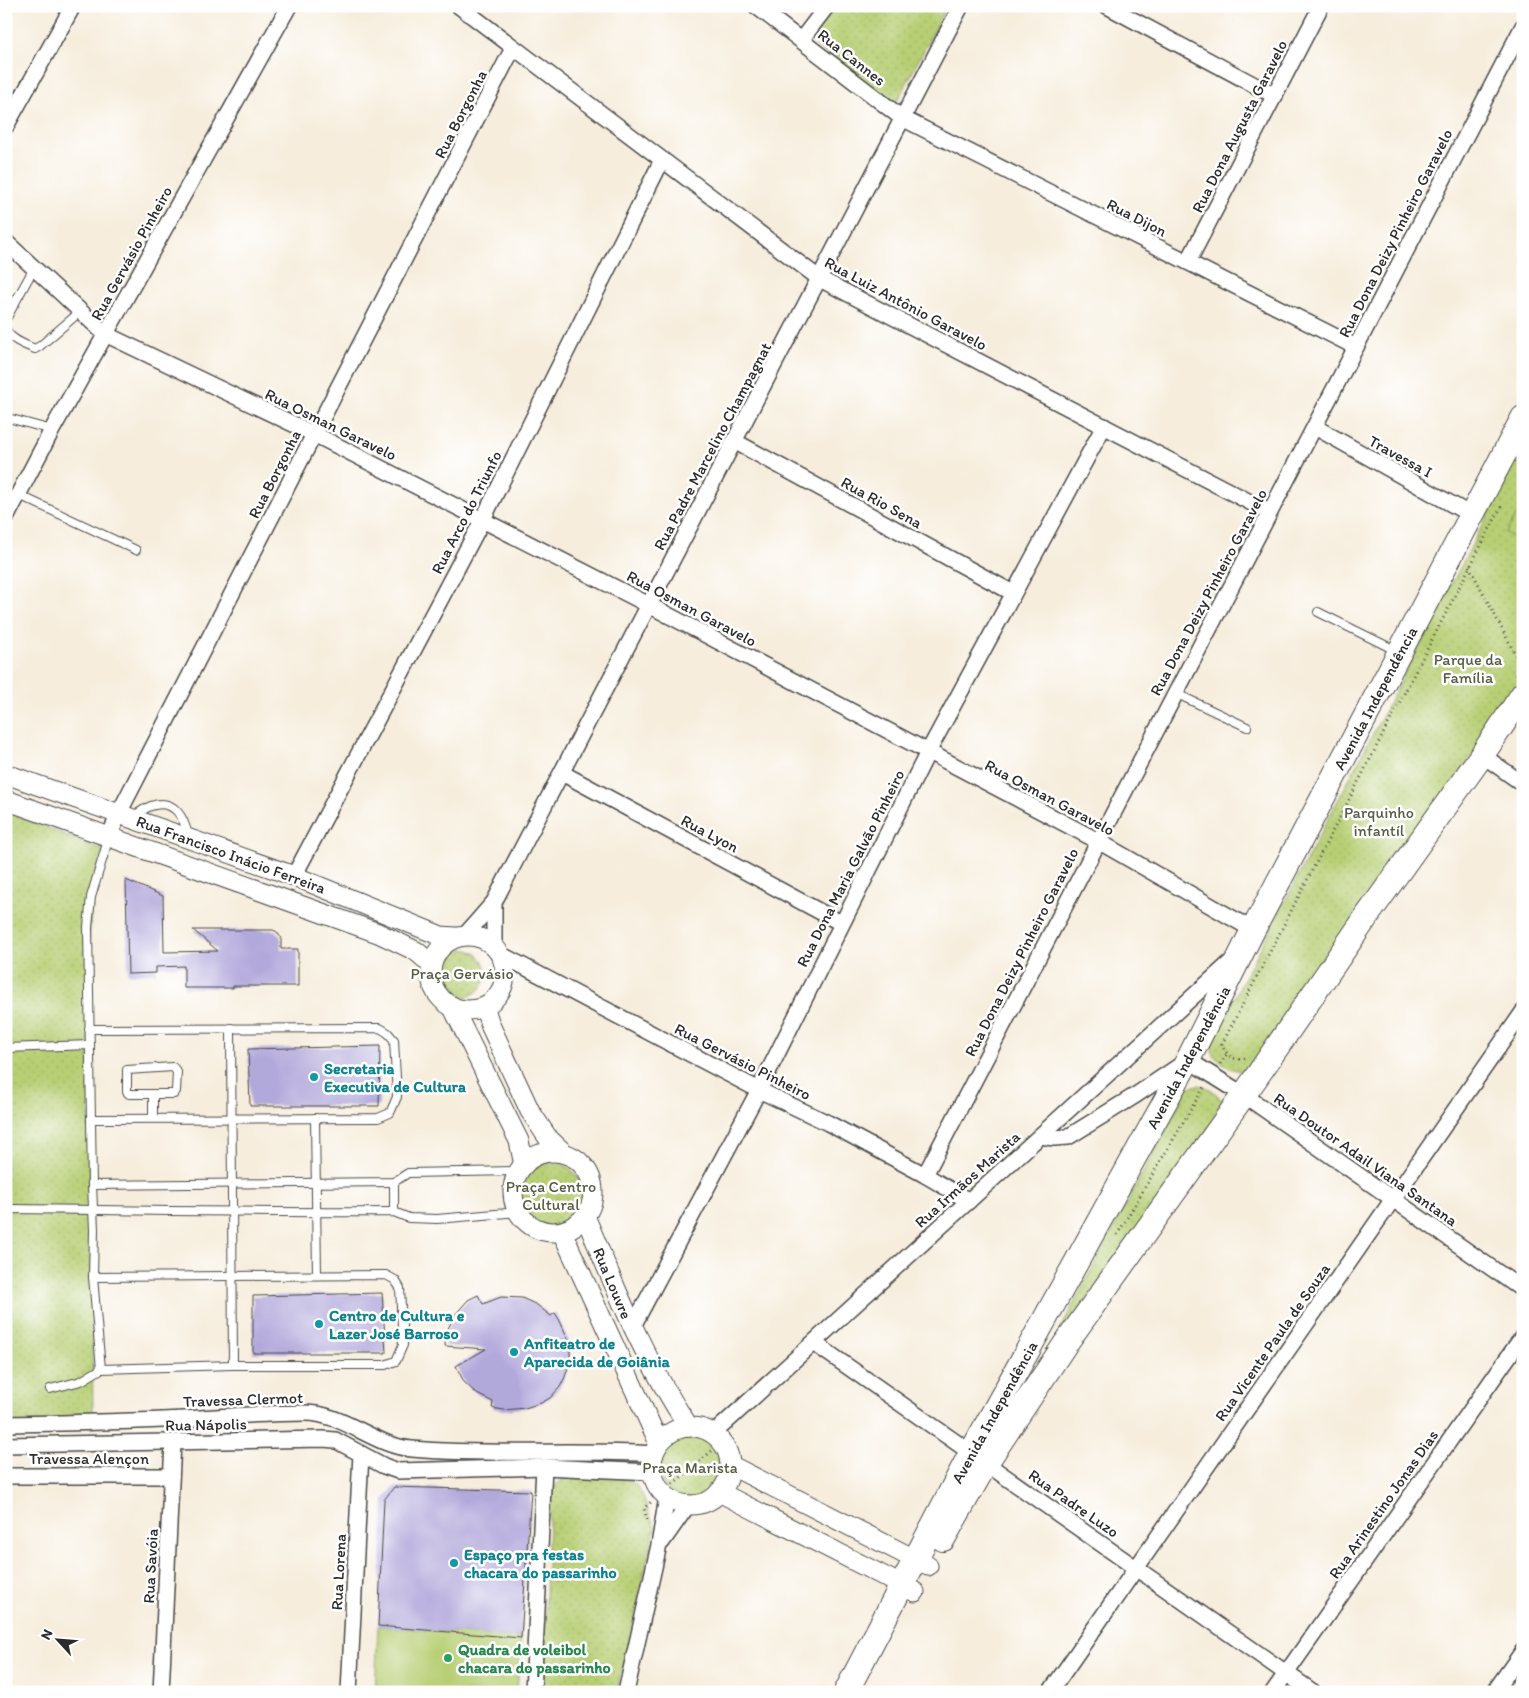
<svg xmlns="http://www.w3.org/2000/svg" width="1529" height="1698" font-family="Itim,sans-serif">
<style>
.green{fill:url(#green-dots);stroke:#727d50}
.pitch{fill:#b8cf74;stroke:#727d50}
.building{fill:#b2a9db}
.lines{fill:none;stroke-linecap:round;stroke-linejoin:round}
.service-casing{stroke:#494846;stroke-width:10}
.minor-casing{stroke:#494846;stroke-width:18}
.tertiary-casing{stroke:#494846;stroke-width:21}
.primary-casing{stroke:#494846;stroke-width:26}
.path{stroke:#494846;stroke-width:3;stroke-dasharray:1 4;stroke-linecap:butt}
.service{stroke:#fff;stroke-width:8}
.minor{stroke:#fff;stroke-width:15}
.tertiary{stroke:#fff;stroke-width:19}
.primary{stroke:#fff;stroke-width:24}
.culture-dot{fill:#0f9aa8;stroke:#fff;stroke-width:2}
.leisure-dot{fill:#2e9e5b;stroke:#fff;stroke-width:2}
.labels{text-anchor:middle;stroke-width:5;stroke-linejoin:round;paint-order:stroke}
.street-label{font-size:16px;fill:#2b2b2b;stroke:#fff}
.park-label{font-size:16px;fill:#555c41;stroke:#fff}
.culture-label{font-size:16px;font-weight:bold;fill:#0d838f;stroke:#fff;text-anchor:start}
.leisure-label{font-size:16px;font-weight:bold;fill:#27864d;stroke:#fff;text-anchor:start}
</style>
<defs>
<pattern id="green-dots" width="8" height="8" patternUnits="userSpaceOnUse" patternTransform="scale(1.25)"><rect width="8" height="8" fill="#b8cf74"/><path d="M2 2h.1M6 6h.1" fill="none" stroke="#9eb265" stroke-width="1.8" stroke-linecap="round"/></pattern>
</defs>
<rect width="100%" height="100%" fill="#fff"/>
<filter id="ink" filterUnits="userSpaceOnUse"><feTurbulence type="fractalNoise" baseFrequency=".02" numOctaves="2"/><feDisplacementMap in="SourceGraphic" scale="10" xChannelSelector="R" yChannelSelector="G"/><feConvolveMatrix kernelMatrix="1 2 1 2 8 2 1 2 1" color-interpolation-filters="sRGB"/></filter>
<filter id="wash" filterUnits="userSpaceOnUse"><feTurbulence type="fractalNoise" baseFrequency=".0096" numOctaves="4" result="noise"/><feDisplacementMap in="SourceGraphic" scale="20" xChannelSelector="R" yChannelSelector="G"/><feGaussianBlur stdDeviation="1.12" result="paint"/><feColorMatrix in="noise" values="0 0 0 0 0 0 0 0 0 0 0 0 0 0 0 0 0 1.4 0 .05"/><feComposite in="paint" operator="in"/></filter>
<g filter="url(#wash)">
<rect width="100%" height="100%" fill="#f6eddc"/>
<g class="green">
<path d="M837 6H947L898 100 892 101 817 47C811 32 829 17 837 6Z"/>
<path d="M1523 448V681L1517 692 1247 1072C1231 1071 1210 1061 1211 1042Z"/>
<polygon points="6,811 103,850 92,885 88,968 93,1422 6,1423"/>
<circle cx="462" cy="973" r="24"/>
<path d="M1198 1085C1211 1087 1219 1094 1224 1106L1045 1358 1186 1091 1189 1087Z"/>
<circle cx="550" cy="1195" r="33"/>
<circle cx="690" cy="1467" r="32"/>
<path d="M568 1477 621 1478 629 1480 636 1485 642 1494 655 1528 617 1692H542L550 1498C553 1487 557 1481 568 1477Z"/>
</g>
<g class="pitch">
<polygon points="1523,504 1523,543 1506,533"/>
<polygon points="378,1626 521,1638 517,1692 375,1692"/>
</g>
<g id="blocks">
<g class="building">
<polygon points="126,880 163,896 164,952 218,951 193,930 273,930 277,932 281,938 281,949 298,949 298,986 233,986 233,988 184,988 184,966 156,967 156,973 128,974"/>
<polygon points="380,1046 379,1106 250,1106 248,1049"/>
<polygon points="382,1293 386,1353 253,1353 253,1296"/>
<polygon points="478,1295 483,1304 501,1297 522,1298 537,1305 551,1316 555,1313 559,1319 570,1343 570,1361 565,1377 560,1387 550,1398 541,1403 525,1408 504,1410 492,1408 493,1402 477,1394 464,1382 456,1366 486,1349 445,1346 446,1333 454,1316 468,1300"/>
<polygon points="394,1487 531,1491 521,1638 378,1626 384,1500"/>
</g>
</g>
</g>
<g filter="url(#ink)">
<use href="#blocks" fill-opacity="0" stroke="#494846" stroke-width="1"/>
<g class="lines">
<defs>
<g id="service">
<polyline points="6,319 34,268"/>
<path d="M6 329C9 339 25 345 35 349L40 346 81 311"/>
<polyline points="6,418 8,418 52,430"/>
<polyline points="19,495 136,550"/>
<polyline points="1318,612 1397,651"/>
<polyline points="1175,693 1247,727"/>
<path d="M133 816C139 813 145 808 151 806 174 798 184 817 188 836"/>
<polyline points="231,1028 233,1365"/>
<polyline points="89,1029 380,1028 388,1033 394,1040 397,1097 390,1113 378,1118 91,1119"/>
<polyline points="6,1048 90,1045"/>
<polygon points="173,1067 177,1072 176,1091 174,1094 129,1094 127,1092 127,1070"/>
<polyline points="153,1118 153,1094"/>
<polyline points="315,1118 317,1275"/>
<polyline points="394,1182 394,1212"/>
<polyline points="92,1185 394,1182 408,1173 519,1171"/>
<path d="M6 1209C136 1210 265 1213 394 1212L409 1218 437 1219 518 1212"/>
<polyline points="101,1369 93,1277 94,1230 92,1185 88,927 91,897 109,837"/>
<polyline points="50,1389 81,1381 101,1369 233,1365 385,1365 396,1361 403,1345 400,1288 395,1280 386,1275 93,1277"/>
</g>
<g id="minor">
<polyline points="459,6 820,279 1269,512"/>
<polyline points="756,6 902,118 1356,347"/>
<polyline points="1107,6 1275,96"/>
<polyline points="801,40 827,6"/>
<polyline points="6,126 73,6"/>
<polyline points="6,242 105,334 314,434 649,605 1098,841 1253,930"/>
<polyline points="1188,262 1321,6"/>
<polyline points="1315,427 1471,515"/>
<polyline points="734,441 1013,593"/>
<polyline points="6,518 52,430 289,6"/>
<polyline points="1482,755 1523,784"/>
<polyline points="562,773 841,923"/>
<polyline points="109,837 119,813 513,48"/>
<polyline points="294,876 483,519 662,160"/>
<polyline points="466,934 494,902 961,6"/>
<polyline points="494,946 494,902"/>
<polyline points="500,954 759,1090 828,1123 925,1175 969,1201"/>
<polyline points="1041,1136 1054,1138 1068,1137 1136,1095 1188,1060 1244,1095 1523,1290"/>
<path d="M925 1175C1123 792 1323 409 1523 26"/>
<polyline points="632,1328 759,1090 928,752 1104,426"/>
<polyline points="814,1343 1313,1692"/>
<path d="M6 1424C66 1423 125 1422 184 1419 224 1417 265 1413 305 1413 344 1413 374 1446 412 1449 492 1456 573 1449 654 1454"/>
<polyline points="713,1434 1233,960"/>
<polyline points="6,1445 323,1439 335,1440 384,1466 398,1471 544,1467 652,1472"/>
<polyline points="6,1476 171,1476"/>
<polyline points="662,1542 688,1505"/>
<polyline points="161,1692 173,1442"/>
<polyline points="349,1692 361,1454"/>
<polyline points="533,1692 544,1467"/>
<polyline points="626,1692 659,1545 667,1497"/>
<polyline points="1050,1692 1523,1012"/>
<polyline points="1273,1692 1523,1336"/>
<polyline points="1494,1692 1523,1651"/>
</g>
<g id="tertiary">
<polyline points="6,774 294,876 441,936 455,937"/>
<polyline points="6,800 378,933 416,951 431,964"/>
<circle cx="468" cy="973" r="37"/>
<polyline points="452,1006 519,1141 524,1165"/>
<polyline points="484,1006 491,1027 530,1111 548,1138 565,1154"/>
<circle cx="553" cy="1192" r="40"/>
<path d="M585 1216C616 1289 644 1361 689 1427"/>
<polyline points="562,1232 659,1443"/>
<circle cx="691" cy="1466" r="39"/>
<polyline points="730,1465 928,1566"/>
<polyline points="719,1492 915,1592"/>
</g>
<g id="primary">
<polyline points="943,1539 986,1463 1066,1343 1255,1079 1367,916 1482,755 1523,694"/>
<polyline points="846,1692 971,1453 1188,1060 1253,930 1523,418"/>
</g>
</defs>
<use href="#service" class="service-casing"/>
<use href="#minor" class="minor-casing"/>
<use href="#tertiary" class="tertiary-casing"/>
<use href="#primary" class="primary-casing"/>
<g class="path">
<polyline points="1469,566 1523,669"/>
<polyline points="1516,675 1523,663"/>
<path d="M1245 1058C1234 1061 1226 1056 1222 1044L1502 505"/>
<polyline points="1220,1064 1227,1054"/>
<polyline points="1117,1235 1204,1087"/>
<polyline points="673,1484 714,1449"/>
<polyline points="647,1520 644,1508 651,1502"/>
</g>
<use href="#service" class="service"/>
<use href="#minor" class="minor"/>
<use href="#tertiary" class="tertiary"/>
<use href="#primary" class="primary"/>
</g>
</g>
<g class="culture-dot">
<circle cx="314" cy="1077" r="5"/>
<circle cx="319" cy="1324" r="5"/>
<circle cx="514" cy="1352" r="5"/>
<circle cx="454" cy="1563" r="5"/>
</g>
<circle class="leisure-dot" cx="448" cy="1658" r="5"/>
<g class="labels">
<g class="street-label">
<text transform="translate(852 57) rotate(38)" y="6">Rua Cannes</text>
<text transform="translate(460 114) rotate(-63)" y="6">Rua Borgonha</text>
<text transform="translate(1239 126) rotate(-63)" y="6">Rua Dona Augusta Garavelo</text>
<text transform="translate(1137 217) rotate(27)" y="6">Rua Dijon</text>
<text transform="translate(1395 233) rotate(-63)" y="6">Rua Dona Deizy Pinheiro Garavelo</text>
<text transform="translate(131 253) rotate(-61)" y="6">Rua Gervásio Pinheiro</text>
<text transform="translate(906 303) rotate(28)" y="6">Rua Luiz Antônio Garavelo</text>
<text transform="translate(331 424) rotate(26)" y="6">Rua Osman Garavelo</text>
<text transform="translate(712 446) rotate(-62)" y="6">Rua Padre Marcelino Champagnat</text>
<text transform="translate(1401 456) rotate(29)" y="6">Travessa I</text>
<text transform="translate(274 474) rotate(-63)" y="6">Rua Borgonha</text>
<text transform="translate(882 502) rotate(29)" y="6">Rua Rio Sena</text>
<text transform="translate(466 512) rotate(-63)" y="6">Rua Arco do Triunfo</text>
<text transform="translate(1208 592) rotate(-62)" y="6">Rua Dona Deizy Pinheiro Garavelo</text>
<text transform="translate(692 608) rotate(28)" y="6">Rua Osman Garavelo</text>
<text transform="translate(1375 698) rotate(-62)" y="6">Avenida Independência</text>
<text transform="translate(1050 797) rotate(28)" y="6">Rua Osman Garavelo</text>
<text transform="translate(710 833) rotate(28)" y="6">Rua Lyon</text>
<text transform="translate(231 854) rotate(20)" y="6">Rua Francisco Inácio Ferreira</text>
<text transform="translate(850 868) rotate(-63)" y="6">Rua Dona Maria Galvão Pinheiro</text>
<text transform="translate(1021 952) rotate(-63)" y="6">Rua Dona Deizy Pinheiro Garavelo</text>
<text transform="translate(1188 1057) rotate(-62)" y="6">Avenida Independência</text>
<text transform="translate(743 1061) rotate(27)" y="6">Rua Gervásio Pinheiro</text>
<text transform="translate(1366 1159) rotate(35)" y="6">Rua Doutor Adail Viana Santana</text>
<text transform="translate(967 1179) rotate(-42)" y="6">Rua Irmãos Marista</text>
<text transform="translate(613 1283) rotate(67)" y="6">Rua Louvre</text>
<text transform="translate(1272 1342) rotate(-55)" y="6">Rua Vicente Paula de Souza</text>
<text transform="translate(243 1399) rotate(-2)" y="6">Travessa Clermot</text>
<text transform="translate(994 1412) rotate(-61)" y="6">Avenida Independência</text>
<text transform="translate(206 1424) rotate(-1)" y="6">Rua Nápolis</text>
<text x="89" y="1464">Travessa Alençon</text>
<text transform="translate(1074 1503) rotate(35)" y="6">Rua Padre Luzo</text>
<text transform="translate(1383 1504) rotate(-55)" y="6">Rua Arinestino Jonas Dias</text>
<text transform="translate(150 1566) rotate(-87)" y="6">Rua Savóia</text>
<text transform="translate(338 1572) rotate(-87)" y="6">Rua Lorena</text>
</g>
<g class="park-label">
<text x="1468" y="665">Parque da<tspan x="1468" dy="18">Família</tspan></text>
<text x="1379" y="818">Parquinho<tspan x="1379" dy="18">infantíl</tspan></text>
<text x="462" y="979">Praça Gervásio</text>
<text x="551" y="1192">Praça Centro<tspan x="551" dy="18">Cultural</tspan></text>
<text x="690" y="1473">Praça Marista</text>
</g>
<g class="culture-label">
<text x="324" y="1074">Secretaria<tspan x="324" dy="18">Executiva de Cultura</tspan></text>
<text x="329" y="1321">Centro de Cultura e<tspan x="329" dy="18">Lazer José Barroso</tspan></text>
<text x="524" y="1349">Anfiteatro de<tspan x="524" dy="18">Aparecida de Goiânia</tspan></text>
<text x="464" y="1560">Espaço pra festas<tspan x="464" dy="18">chacara do passarinho</tspan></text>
</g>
<g class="leisure-label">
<text x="458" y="1655">Quadra de voleibol<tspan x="458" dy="18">chacara do passarinho</tspan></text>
</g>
</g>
<rect width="1529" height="1698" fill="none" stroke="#fff" stroke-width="25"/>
<g transform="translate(58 1640) rotate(296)" stroke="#ffffff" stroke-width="4" paint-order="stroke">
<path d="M0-4L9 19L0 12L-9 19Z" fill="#2b2b2b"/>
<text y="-8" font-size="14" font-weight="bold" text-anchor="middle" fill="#2b2b2b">N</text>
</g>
</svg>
